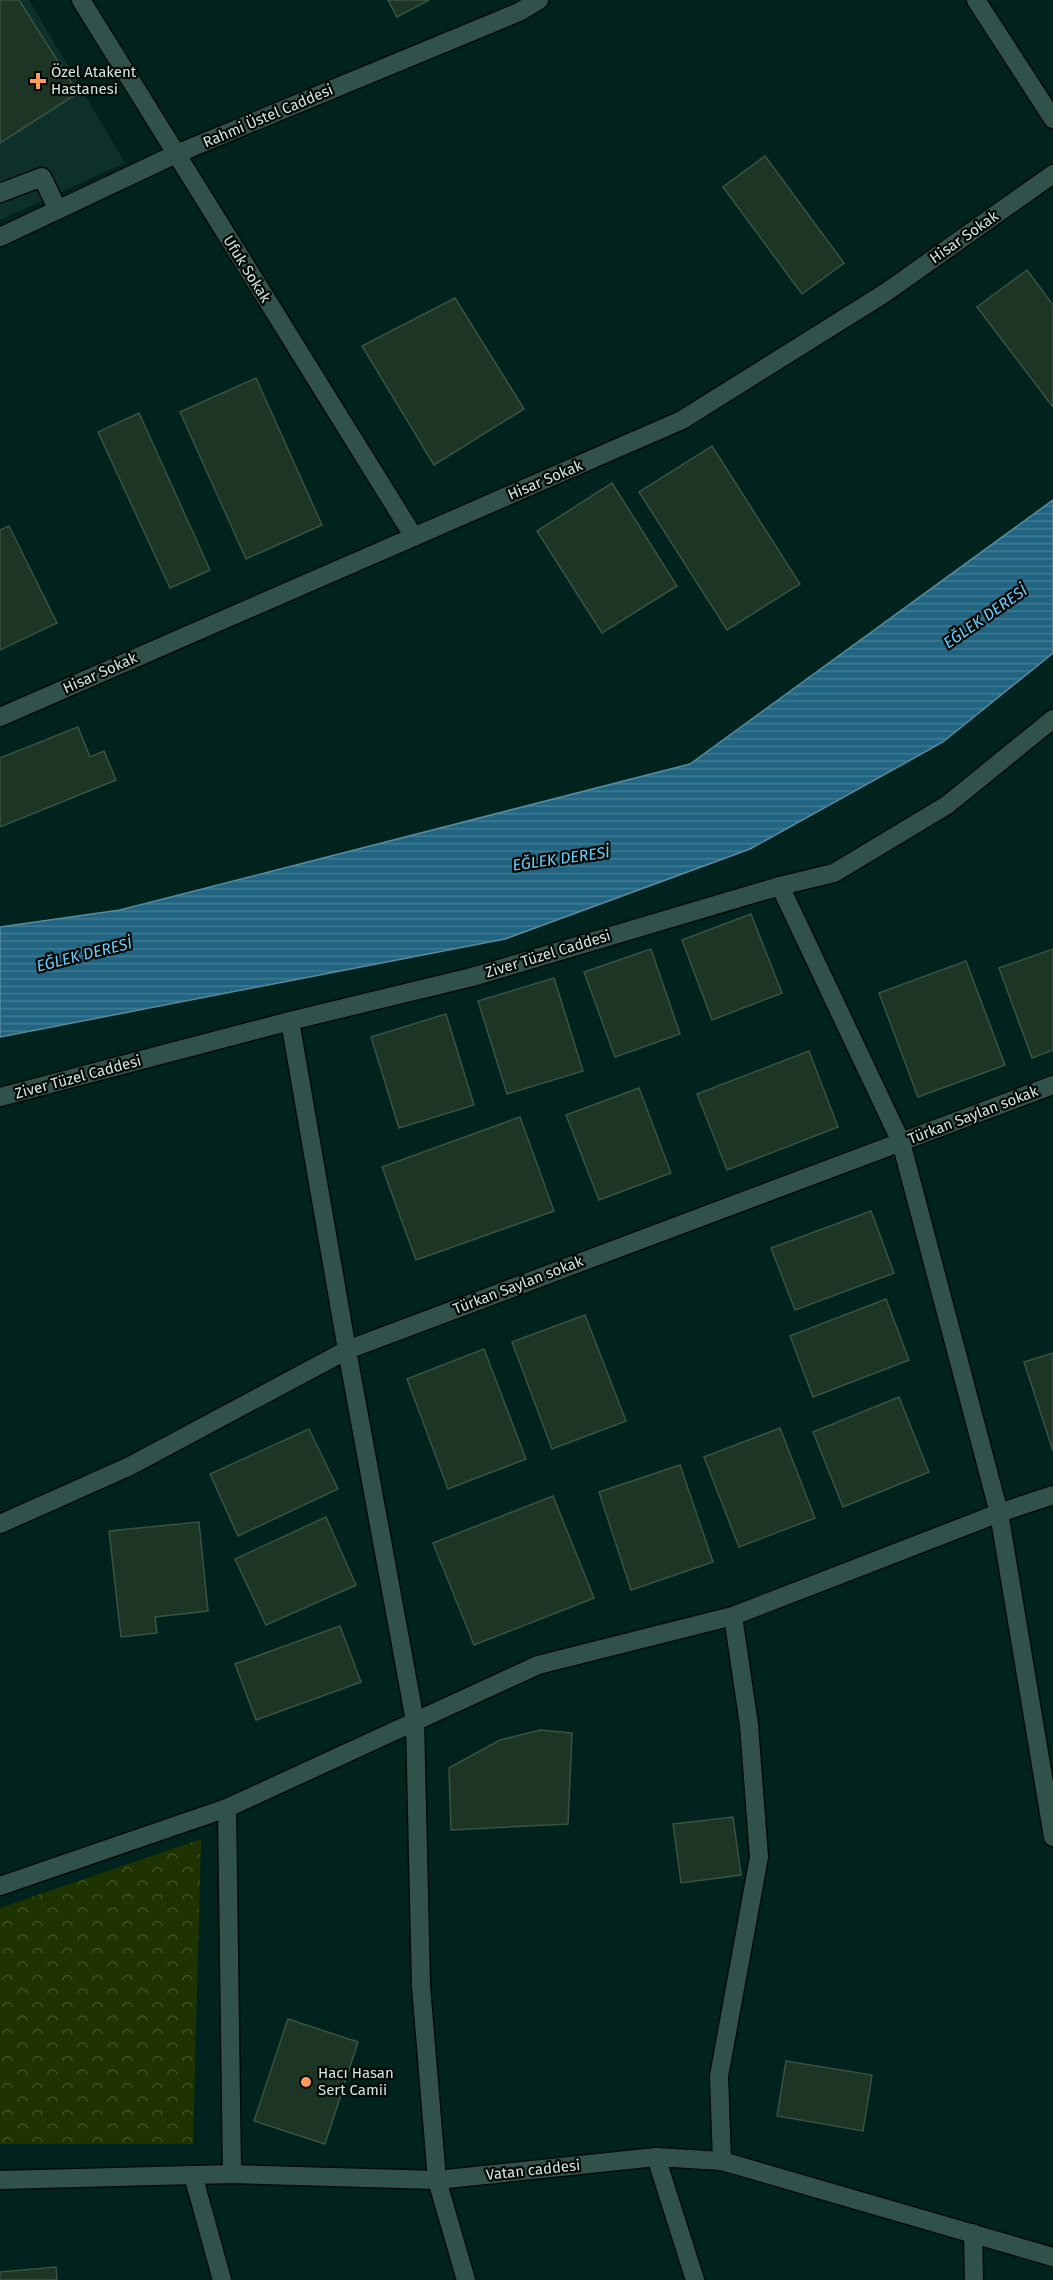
<svg xmlns="http://www.w3.org/2000/svg" width="1053" height="2280" font-family="'Fira Sans',sans-serif">
<style>
.built{fill:#0d302a}
.park{fill:url(#park-crowns)}
.water{fill:url(#water-rules);stroke:#578b9e;stroke-width:1.5}
.building{fill:#1d3525;stroke:#395241;stroke-width:1.5}
.lines{fill:none;stroke-linecap:round;stroke-linejoin:round}
.service-casing{stroke:#000b07;stroke-width:21}
.minor-casing{stroke:#000b07;stroke-width:21}
.tertiary-casing{stroke:#000b07;stroke-width:21}
.service{stroke:#31524b;stroke-width:18}
.minor{stroke:#31524b;stroke-width:18}
.tertiary{stroke:#31524b;stroke-width:18}
.poi-dot{fill:#ff9b5a;stroke:#010907;stroke-width:2}
.labels{text-anchor:middle;stroke-width:4.5;stroke-linejoin:round;paint-order:stroke}
.poi-label{font-size:15px;fill:#d2e5e0;stroke:#010907;text-anchor:start}
.street-label{font-size:15px;fill:#d2e5e0;stroke:#010907}
.water-label{font-size:16px;font-style:italic;fill:#6ecdfb;stroke:#010907}
</style>
<defs>
<pattern id="park-crowns" width="20" height="18" patternUnits="userSpaceOnUse" patternTransform="scale(1.5)"><rect width="20" height="18" fill="#1f3300"/><path d="M2 6a3 3 0 1 1 6 0M12 15a3 3 0 1 1 6 0" fill="none" stroke="#3f5025"/></pattern>
<pattern id="water-rules" width="6" height="5" patternUnits="userSpaceOnUse" patternTransform="scale(1.5)"><rect width="6" height="5" fill="#226582"/><path d="M0 2.5h6" fill="none" stroke="#417b93"/></pattern>
</defs>
<rect width="100%" height="100%" fill="#00231d"/>
<polygon class="built" points="0,0 29,0 125,163 0,220"/>
<polygon class="park" points="201,1839 193,2144 0,2144 0,1908"/>
<polygon class="water" points="1053,500 1053,653 943,742 750,849 505,939 0,1037 0,927 120,910 690,764"/>
<g class="building">
<polygon points="0,0 19,0 78,93 0,143"/>
<polygon points="388,0 429,0 397,17"/>
<polygon points="765,156 844,263 802,294 723,187"/>
<polygon points="1027,270 1053,305 1053,407 977,307"/>
<polygon points="455,298 524,409 434,465 362,346"/>
<polygon points="256,378 322,525 246,559 180,412"/>
<polygon points="139,413 210,570 170,588 98,432"/>
<polygon points="712,446 800,584 727,630 639,492"/>
<polygon points="612,483 677,586 602,633 537,531"/>
<polygon points="9,526 57,623 0,650 0,530"/>
<polygon points="78,727 90,757 104,751 116,780 0,827 0,758"/>
<polygon points="751,914 782,993 712,1020 682,940"/>
<polygon points="651,949 680,1034 615,1057 584,972"/>
<polygon points="1053,949 1053,1050 1032,1058 999,968"/>
<polygon points="966,961 1005,1065 918,1097 879,993"/>
<polygon points="554,978 583,1071 507,1094 478,1001"/>
<polygon points="446,1014 474,1105 399,1128 371,1037"/>
<polygon points="809,1051 838,1127 727,1170 697,1094"/>
<polygon points="639,1088 671,1173 599,1200 566,1115"/>
<polygon points="520,1117 554,1211 416,1260 382,1167"/>
<polygon points="871,1211 894,1273 795,1310 771,1248"/>
<polygon points="886,1299 909,1360 813,1397 790,1336"/>
<polygon points="585,1315 626,1421 552,1449 512,1342"/>
<polygon points="484,1349 526,1459 448,1489 407,1379"/>
<polygon points="1053,1353 1053,1451 1024,1362"/>
<polygon points="899,1397 929,1472 843,1507 813,1432"/>
<polygon points="780,1428 815,1518 739,1547 704,1457"/>
<polygon points="309,1429 338,1489 238,1536 210,1474"/>
<polygon points="680,1465 713,1562 631,1590 599,1492"/>
<polygon points="553,1496 594,1598 474,1645 433,1543"/>
<polygon points="326,1517 356,1585 266,1625 235,1559"/>
<polygon points="199,1522 208,1611 155,1617 157,1633 121,1637 109,1531"/>
<polygon points="340,1626 361,1682 256,1720 235,1664"/>
<polygon points="540,1730 572,1733 568,1824 451,1830 449,1768 500,1740"/>
<polygon points="733,1817 741,1875 681,1883 673,1824"/>
<polygon points="288,2019 358,2042 325,2144 254,2121"/>
<polygon points="786,2061 872,2075 863,2131 777,2116"/>
<polygon points="56,2267 57,2280 0,2280 0,2272"/>
</g>
<g class="lines">
<defs>
<polyline id="service" points="0,193 42,177 58,210"/>
<g id="minor">
<polyline points="81,0 414,537"/>
<polyline points="976,0 1053,119"/>
<polyline points="0,237 176,154 519,12 539,0"/>
<polyline points="0,717 682,420 885,293 1053,174"/>
<polyline points="780,886 901,1142 999,1513 1053,1837"/>
<polyline points="290,1021 347,1350 415,1721 421,1986 437,2180 466,2280"/>
<polyline points="0,1097 290,1021 472,977 780,886 834,873 947,805 1053,719"/>
<polyline points="0,1524 130,1466 347,1350 1053,1085"/>
<polyline points="227,1808 232,2174"/>
<polyline points="0,1886 227,1808 538,1665 733,1616 999,1513 1053,1495"/>
<polyline points="656,2157 695,2280"/>
<polyline points="722,2161 719,2076 759,1857 749,1725 733,1616"/>
<polyline points="193,2175 222,2280"/>
<polyline points="973,2233 974,2280"/>
</g>
<polyline id="tertiary" points="0,2180 232,2174 437,2180 656,2157 722,2161 1053,2257"/>
</defs>
<use href="#service" class="service-casing"/>
<use href="#minor" class="minor-casing"/>
<use href="#tertiary" class="tertiary-casing"/>
<use href="#service" class="service"/>
<use href="#minor" class="minor"/>
<use href="#tertiary" class="tertiary"/>
</g>
<g class="poi-dot">
<path d="M35 72h6v6h6v6h-6v6h-6v-6h-6v-6h6z"/>
<circle cx="306" cy="2082" r="6"/>
</g>
<g class="labels">
<g class="poi-label">
<text x="51" y="77">Özel Atakent<tspan x="51" dy="17">Hastanesi</tspan></text>
<text x="318" y="2078">Hacı Hasan<tspan x="318" dy="17">Sert Camii</tspan></text>
</g>
<g class="street-label">
<text transform="translate(268 116) rotate(-23)" y="5">Rahmi Üstel Caddesi</text>
<text transform="translate(964 237) rotate(-35)" y="5">Hisar Sokak</text>
<text transform="translate(247 269) rotate(58)" y="5">Ufuk Sokak</text>
<text transform="translate(545 480) rotate(-23)" y="5">Hisar Sokak</text>
<text transform="translate(100 673) rotate(-24)" y="5">Hisar Sokak</text>
<text transform="translate(548 954) rotate(-17)" y="5">Ziver Tüzel Caddesi</text>
<text transform="translate(78 1077) rotate(-15)" y="5">Ziver Tüzel Caddesi</text>
<text transform="translate(973 1115) rotate(-21)" y="5">Türkan Saylan sokak</text>
<text transform="translate(518 1285) rotate(-21)" y="5">Türkan Saylan sokak</text>
<text transform="translate(533 2170) rotate(-6)" y="5">Vatan caddesi</text>
</g>
<g class="water-label">
<text transform="translate(985 616) rotate(-35)" y="6">EĞLEK DERESİ</text>
<text transform="translate(561 858) rotate(-8)" y="6">EĞLEK DERESİ</text>
<text transform="translate(84 954) rotate(-14)" y="6">EĞLEK DERESİ</text>
</g>
</g>
</svg>
